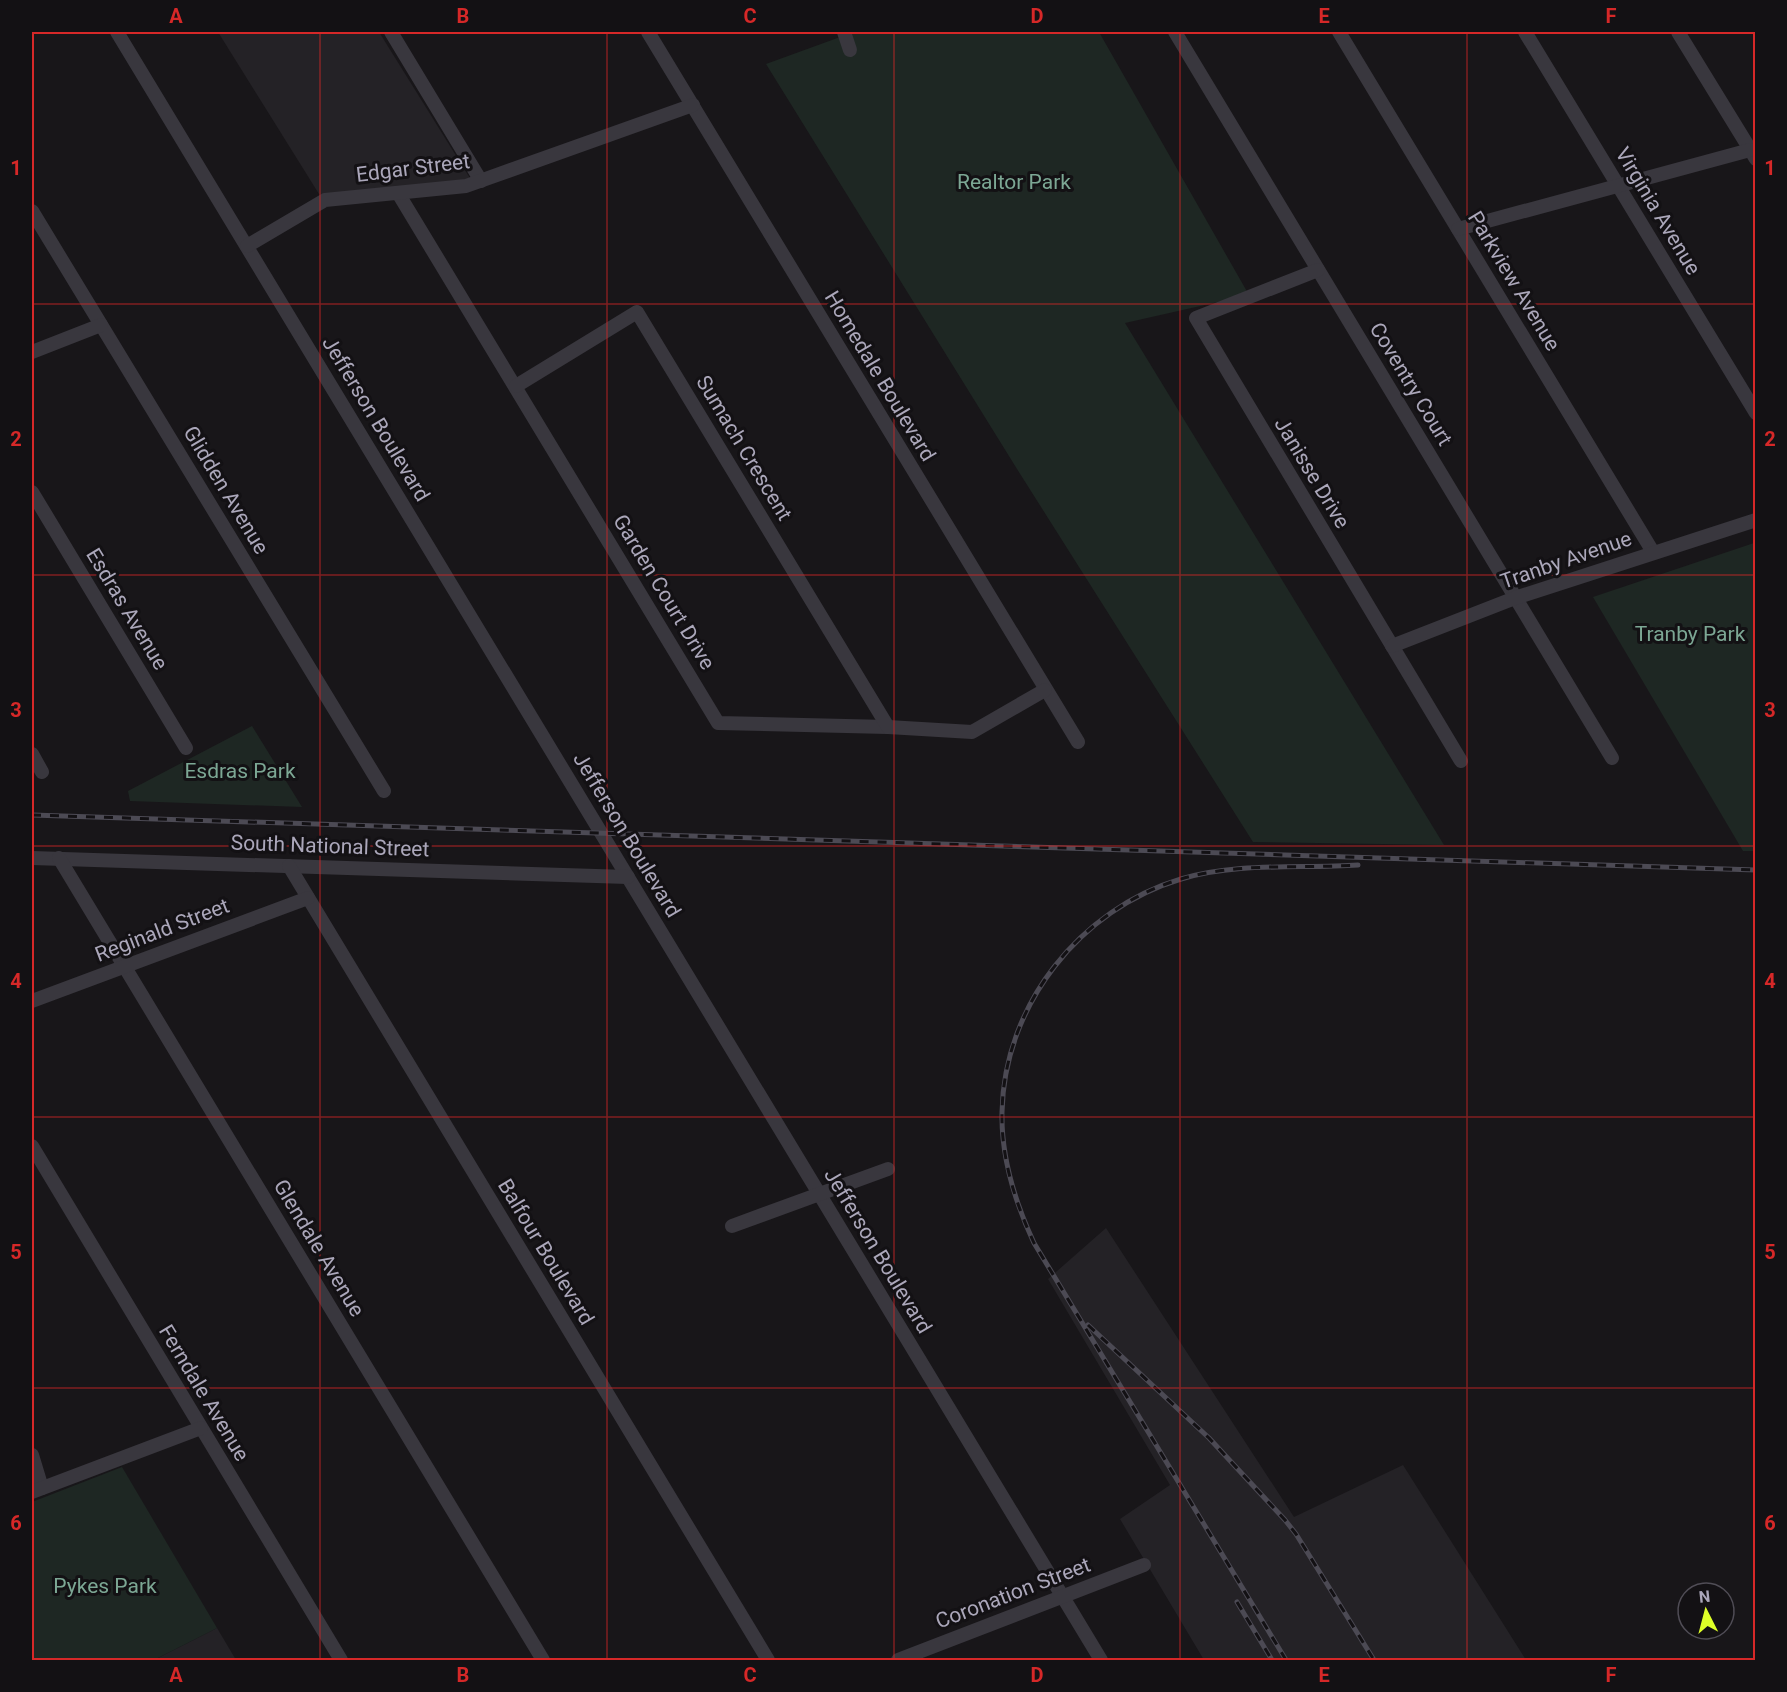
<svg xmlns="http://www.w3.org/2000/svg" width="1787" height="1692" font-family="Roboto,sans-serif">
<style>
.built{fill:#242226}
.green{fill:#1e2723}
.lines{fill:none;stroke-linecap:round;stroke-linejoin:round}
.minor{stroke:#39373e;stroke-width:14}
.rail-casing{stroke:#4c4a54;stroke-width:5}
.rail{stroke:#131114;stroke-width:3;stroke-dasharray:9;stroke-linecap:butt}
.grid{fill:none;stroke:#d62828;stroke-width:1.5;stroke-opacity:0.55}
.labels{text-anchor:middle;stroke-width:6;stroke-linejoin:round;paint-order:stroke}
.street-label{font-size:21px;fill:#aba7ba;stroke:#131114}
.park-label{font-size:21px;fill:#7ca794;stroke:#131114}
.neatline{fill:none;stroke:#d62828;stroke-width:2}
.grid-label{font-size:20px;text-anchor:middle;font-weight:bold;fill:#d62828}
</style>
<rect width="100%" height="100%" fill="#181619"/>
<g class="built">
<polygon points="218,32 379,32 473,183 324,202"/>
<polygon points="1106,1228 1294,1517 1403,1465 1526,1660 1204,1660 1120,1519 1170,1485 1048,1279"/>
<polygon points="217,1628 236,1660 154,1660"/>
</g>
<g class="green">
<polygon points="854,32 1099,32 1249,295 1125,323 1444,845 1253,842 1017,469 766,64"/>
<polygon points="1754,543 1756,851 1743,851 1593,597"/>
<polygon points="252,726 302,807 130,801 128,791"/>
<polygon points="122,1467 217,1628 154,1660 32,1660 32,1502"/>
</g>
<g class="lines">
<g class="minor">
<polyline points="117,32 1101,1660"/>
<polyline points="391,32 481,181"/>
<polyline points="648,32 1078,742"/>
<polyline points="844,32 850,50"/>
<polyline points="1175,32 1612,758"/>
<polyline points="1339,32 1653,552"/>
<polyline points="1525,32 1756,413"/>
<polyline points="1678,32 1756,159"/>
<polyline points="398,193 718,723 888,727 972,732 1045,690"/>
<polyline points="32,211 384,791"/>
<polyline points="1458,229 1750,150"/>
<polyline points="247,246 325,200 466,186 693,105"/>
<polyline points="1318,270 1196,318 1461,761"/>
<polyline points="32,352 101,325"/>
<polyline points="516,386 637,312 888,727"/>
<polyline points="32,492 186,748"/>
<polyline points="1392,646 1515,598 1756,520"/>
<polyline points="32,754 42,772"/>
<polyline points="32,858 628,877"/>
<polyline points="59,858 543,1660"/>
<polyline points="289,866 768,1660"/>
<polyline points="32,1001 308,898"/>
<polyline points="32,1146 341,1660"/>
<polyline points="732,1226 888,1169"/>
<polyline points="32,1455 42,1488"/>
<polyline points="32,1492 201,1428"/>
<polyline points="898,1660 1144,1565"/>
</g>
<defs>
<g id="rail">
<polyline points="32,815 1756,870"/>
<polyline points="1088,1325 1209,1438 1285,1520 1296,1534 1374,1660"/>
<polyline points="1237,1602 1272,1660"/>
<path d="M1286 1660 1034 1243C1015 1202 1001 1158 1002 1112 1004 1005 1080 909 1181 879 1238 862 1299 869 1358 865"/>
</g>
</defs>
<use href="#rail" class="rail-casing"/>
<use href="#rail" class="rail"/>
</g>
<path class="grid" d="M320 32V1660M607 32V1660M894 32V1660M1180 32V1660M1467 32V1660M32 304H1756M32 575H1756M32 846H1756M32 1117H1756M32 1388H1756"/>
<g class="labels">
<g class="street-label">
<text transform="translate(413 168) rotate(-7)" y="7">Edgar Street</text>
<text transform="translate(1658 211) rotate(59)" y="7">Virginia Avenue</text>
<text transform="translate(1514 281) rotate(59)" y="7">Parkview Avenue</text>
<text transform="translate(880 376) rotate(59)" y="7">Homedale Boulevard</text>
<text transform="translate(1411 384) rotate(59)" y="7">Coventry Court</text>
<text transform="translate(376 419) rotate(59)" y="7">Jefferson Boulevard</text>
<text transform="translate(744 448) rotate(59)" y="7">Sumach Crescent</text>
<text transform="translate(1312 473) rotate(59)" y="7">Janisse Drive</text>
<text transform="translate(226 490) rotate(59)" y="7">Glidden Avenue</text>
<text transform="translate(1566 560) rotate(-19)" y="7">Tranby Avenue</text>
<text transform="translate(664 592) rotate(59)" y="7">Garden Court Drive</text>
<text transform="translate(127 609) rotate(59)" y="7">Esdras Avenue</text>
<text transform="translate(627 835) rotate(59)" y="7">Jefferson Boulevard</text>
<text transform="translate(330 846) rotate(2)" y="7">South National Street</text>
<text transform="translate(162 930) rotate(-21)" y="7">Reginald Street</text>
<text transform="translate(319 1248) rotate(59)" y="7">Glendale Avenue</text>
<text transform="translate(878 1251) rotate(59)" y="7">Jefferson Boulevard</text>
<text transform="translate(546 1252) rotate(59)" y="7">Balfour Boulevard</text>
<text transform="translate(204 1393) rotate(59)" y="7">Ferndale Avenue</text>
<text transform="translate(1013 1593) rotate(-21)" y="7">Coronation Street</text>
</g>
<g class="park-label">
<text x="1014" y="189">Realtor Park</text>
<text x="1690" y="641">Tranby Park</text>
<text x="240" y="778">Esdras Park</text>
<text x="105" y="1593">Pykes Park</text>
</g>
</g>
<rect width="1787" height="1692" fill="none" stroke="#131114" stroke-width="66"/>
<g transform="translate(1706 1611) rotate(354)"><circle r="28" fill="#131114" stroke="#504d56" stroke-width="1.5"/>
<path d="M0-4.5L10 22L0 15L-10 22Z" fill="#deff28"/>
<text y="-9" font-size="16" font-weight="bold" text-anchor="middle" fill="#aba7ba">N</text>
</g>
<rect x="33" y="33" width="1721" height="1626" class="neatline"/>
<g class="grid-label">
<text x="176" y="23">A</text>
<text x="463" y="23">B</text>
<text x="750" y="23">C</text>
<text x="1037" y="23">D</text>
<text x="1324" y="23">E</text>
<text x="1611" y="23">F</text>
<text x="16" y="175">1</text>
<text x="1770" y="175">1</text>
<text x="16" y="446">2</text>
<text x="1770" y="446">2</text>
<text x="16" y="717">3</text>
<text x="1770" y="717">3</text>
<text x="16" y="988">4</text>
<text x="1770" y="988">4</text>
<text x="16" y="1259">5</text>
<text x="1770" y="1259">5</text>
<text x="16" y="1530">6</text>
<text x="1770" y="1530">6</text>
<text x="176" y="1682">A</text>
<text x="463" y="1682">B</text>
<text x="750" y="1682">C</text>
<text x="1037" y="1682">D</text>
<text x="1324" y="1682">E</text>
<text x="1611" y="1682">F</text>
</g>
</svg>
